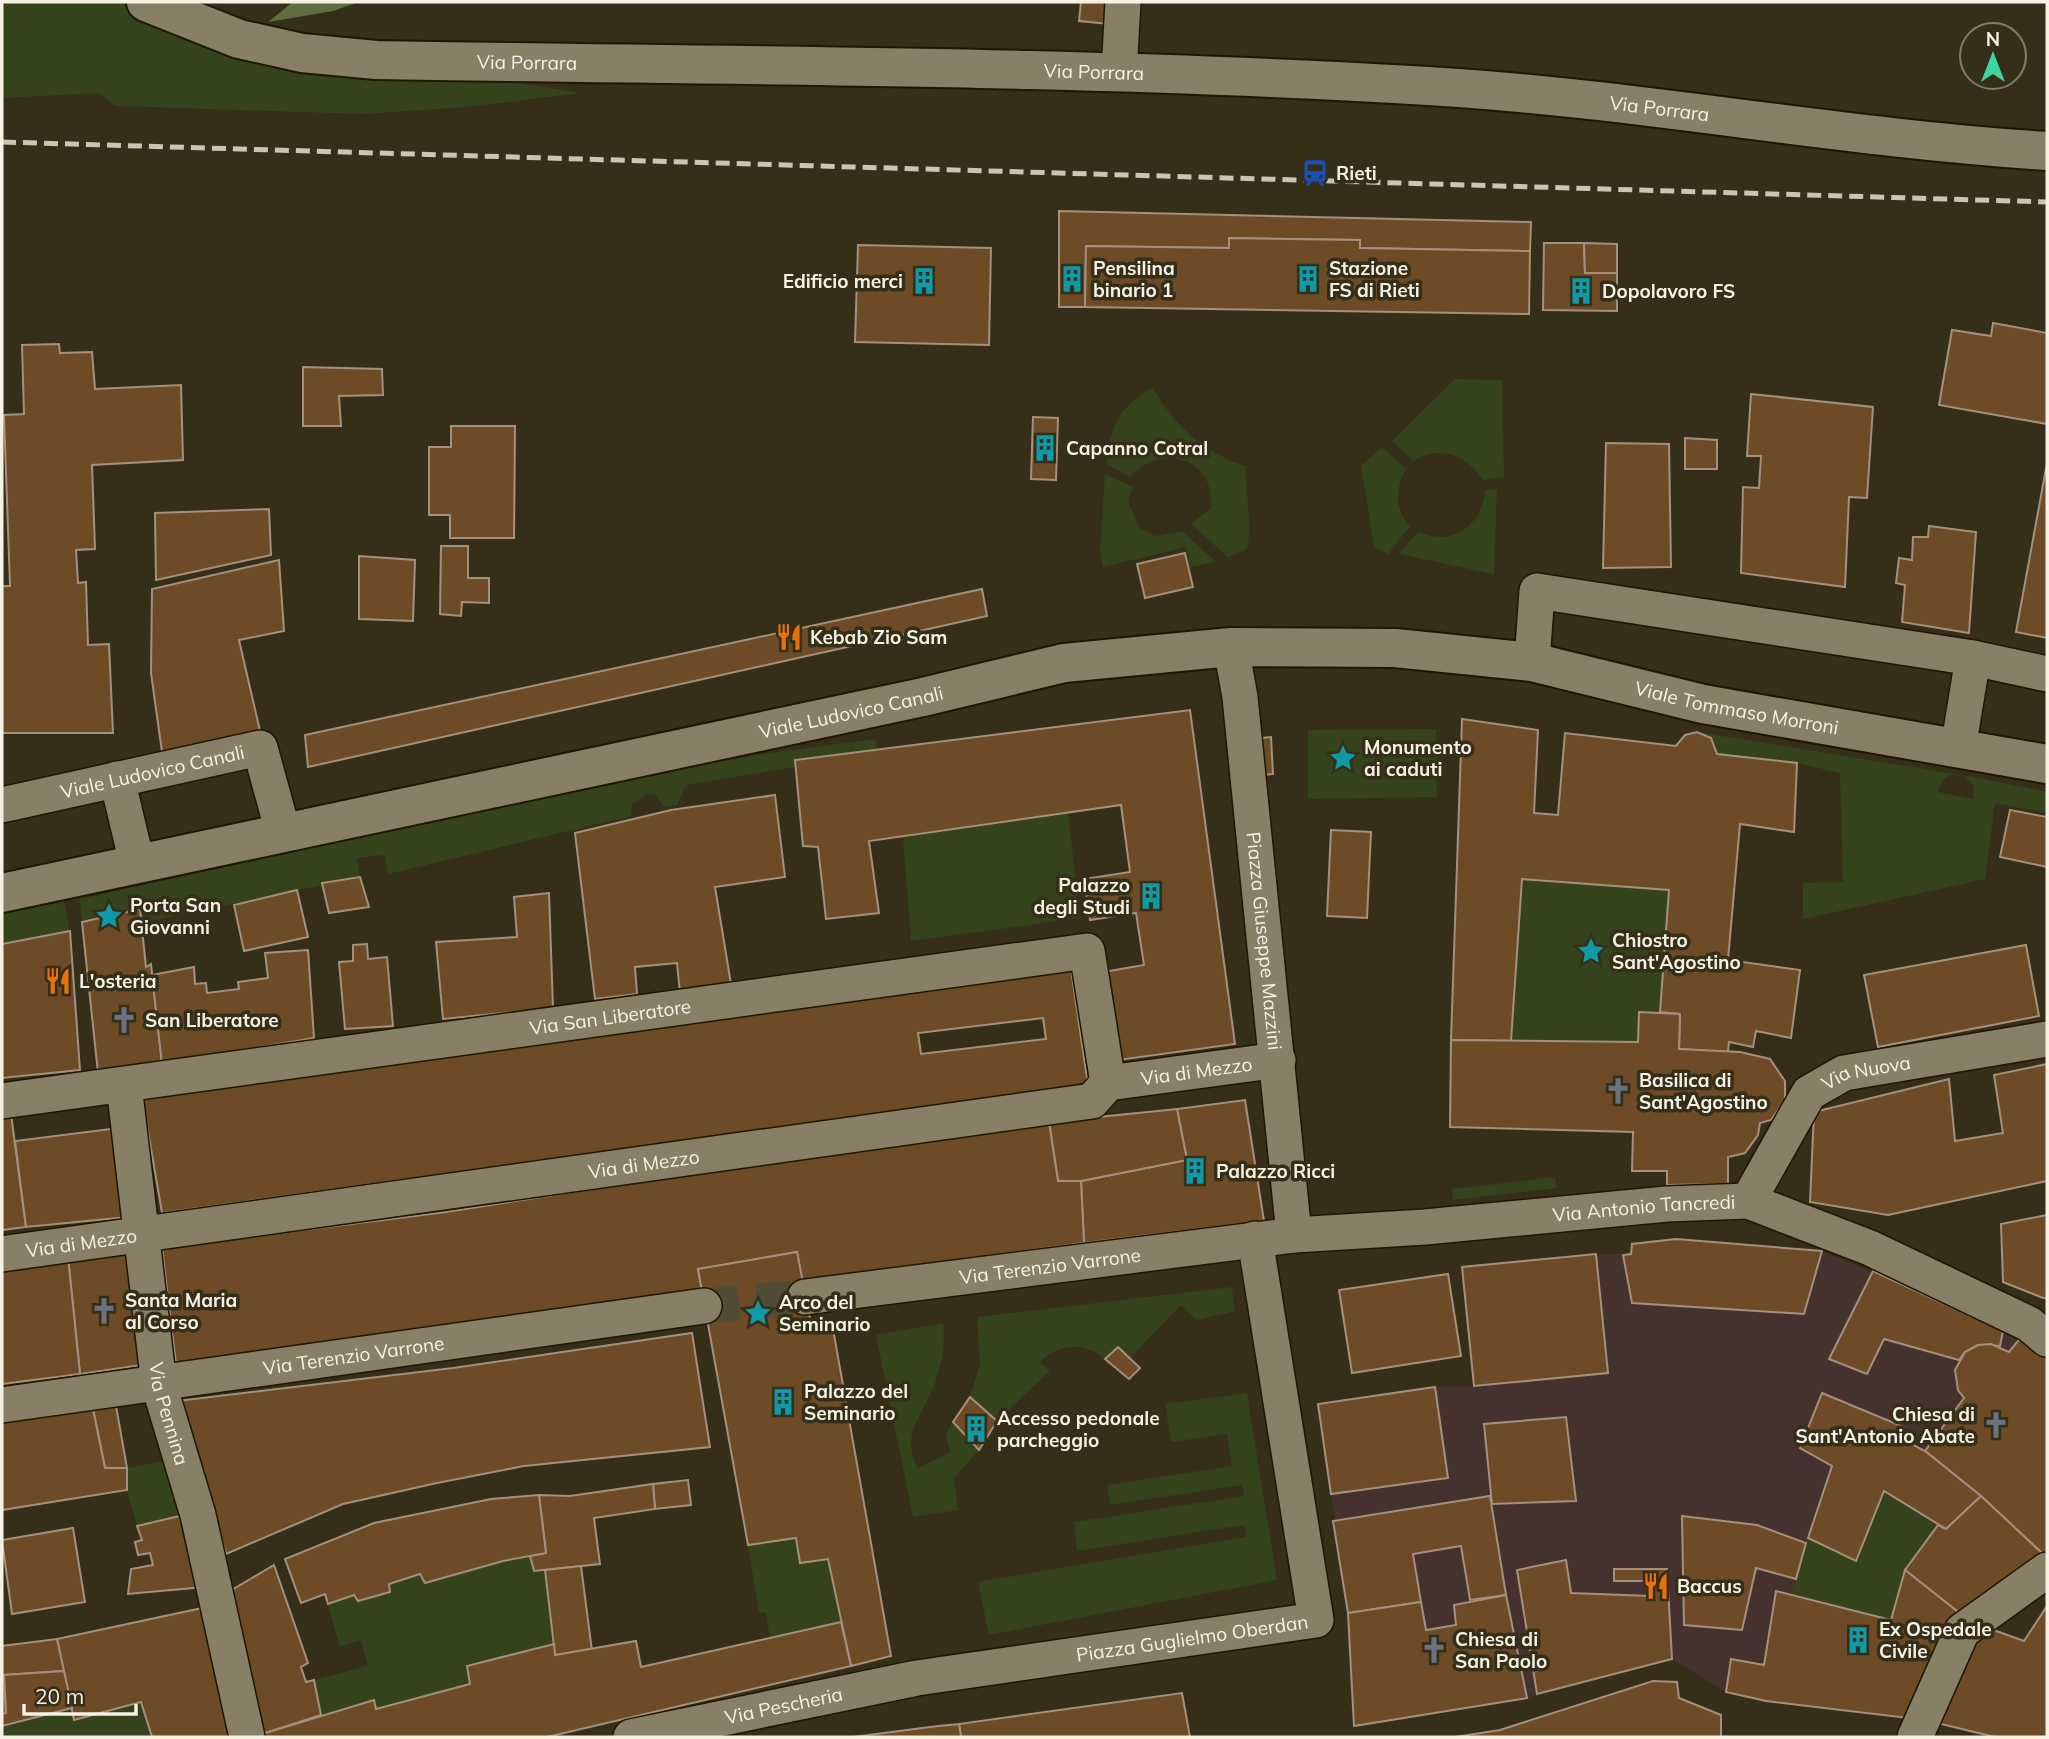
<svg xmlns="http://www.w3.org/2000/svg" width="2049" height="1739" font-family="Mulish,sans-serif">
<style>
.industrial{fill:#45312e}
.green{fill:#34431c}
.forest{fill:#5d6f42}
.building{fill:#6d4b26;stroke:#a4907d;stroke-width:2;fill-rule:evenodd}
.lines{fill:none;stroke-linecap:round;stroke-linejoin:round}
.minor-tunnel{stroke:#524c37;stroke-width:35;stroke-dasharray:35 18;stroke-linecap:butt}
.minor-casing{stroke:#1d1703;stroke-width:38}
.tertiary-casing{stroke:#1d1703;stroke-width:42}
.minor{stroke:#878067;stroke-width:35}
.tertiary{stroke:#878067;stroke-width:38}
.rail{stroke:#cac5b6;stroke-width:5;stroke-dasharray:14 7;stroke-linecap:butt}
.labels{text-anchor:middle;stroke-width:7;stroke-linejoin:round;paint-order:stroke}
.street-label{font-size:19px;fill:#f5f1e3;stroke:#352f19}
.poi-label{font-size:19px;font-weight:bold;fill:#f5f1e3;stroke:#352f19;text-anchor:start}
</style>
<rect width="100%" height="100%" fill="#352f19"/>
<polygon class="industrial" points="1676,1239 1822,1251 2022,1336 2047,1356 2047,1552 1967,1617 1908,1718 1766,1701 1726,1692 1672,1659 1527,1698 1354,1726 1348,1613 1318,1404 1435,1387 1473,1386 1462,1267 1596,1254 1631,1254 1632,1244"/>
<g class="green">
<polygon points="2,2 146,2 376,60 581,93 466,107 363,114 115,106 99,93 2,98"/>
<path d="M1455 379 1502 380 1504 477 1483 480C1466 454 1440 445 1413 461L1392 441Z"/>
<path d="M1153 388C1174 425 1203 452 1245 466L1250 531 1247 549 1228 557 1191 524 1211 508C1216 458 1162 442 1130 477L1107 464C1109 429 1120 404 1153 388Z"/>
<path d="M1382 447 1406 469C1395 489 1394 509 1410 526L1388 554 1374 547 1361 466Z"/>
<polygon points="1105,474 1133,487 1128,501 1139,528 1156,536 1182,531 1216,562 1191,567 1186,547 1103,567 1100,552"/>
<path d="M1497 489 1494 574 1399 554 1418 532C1453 547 1482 526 1485 490Z"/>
<polygon points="1436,729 1437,797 1308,799 1308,730"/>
<path d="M1697 732 1955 774C1944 776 1941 781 1938 792L1973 799V785L1963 775 2047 792V813L1995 803 1985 879 1803 919V883L1843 882 1840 773 1797 763 1717 754 1711 738Z"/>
<polygon points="875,739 877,749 795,760 796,767 686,785 677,805 663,807 656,795 648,794 632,804 631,816 388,874 385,855 357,858 360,877 141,923 139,909 82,922 80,899 595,784 763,754"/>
<polygon points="1068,812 1080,918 911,941 903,836"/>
<polygon points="1522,879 1669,890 1660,1012 1639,1012 1638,1042 1511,1041"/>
<polygon points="64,901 70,931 2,944 2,914"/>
<polygon points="1555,1177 1557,1188 1453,1200 1452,1189"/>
<path d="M1232 1287 1235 1311 1197 1320 1181 1305 1129 1359H1105C1086 1342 1058 1343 1040 1362L1050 1371 997 1421 970 1397 980 1364 977 1317Z"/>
<path d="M943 1323C946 1346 941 1371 931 1392 919 1420 901 1436 918 1468L951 1452C946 1439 944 1433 953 1422L979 1450 954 1478 958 1510 913 1517 876 1335Z"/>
<polygon points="1247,1393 1277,1580 989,1635 978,1582 1246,1537 1244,1525 1077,1551 1074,1522 1244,1496 1242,1485 1110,1505 1107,1485 1232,1466 1227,1434 1171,1442 1165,1404"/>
<polygon points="166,1461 184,1515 137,1526 127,1490 127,1468"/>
<polygon points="1884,1491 1938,1525 1905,1570 1891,1620 1792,1594 1808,1538 1855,1561"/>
<polygon points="796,1538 800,1562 828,1559 841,1622 770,1638 766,1613 759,1612 748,1545"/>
<polygon points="530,1556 534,1571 545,1570 554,1644 467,1665 470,1684 376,1709 373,1700 321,1715 314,1680 368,1666 361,1640 340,1647 328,1604 354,1595 358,1601 389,1592 389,1584 420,1574 425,1583 503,1561"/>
<polygon points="141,1702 152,1737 2,1737 2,1726 72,1708 75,1720"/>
</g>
<polygon class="forest" points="293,2 359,2 333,11 268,22"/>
<g class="building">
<polygon points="1081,2 1111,2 1109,24 1079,21"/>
<polygon points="1059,211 1531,222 1530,251 1360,248 1360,240 1229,238 1229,248 1086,246 1085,307 1059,307"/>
<polygon points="1229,238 1360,240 1360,248 1530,251 1529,314 1085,307 1086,246 1229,248"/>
<polygon points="1544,243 1584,243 1585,273 1617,273 1617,311 1543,310"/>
<polygon points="1584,243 1617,244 1617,273 1585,273"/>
<polygon points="858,245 991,248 989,345 855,342"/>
<polygon points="1993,323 2047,333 2047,424 1939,405 1952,330 1991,336"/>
<polygon points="59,344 60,353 92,352 95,389 181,385 183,460 92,465 95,549 76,550 78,583 86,582 88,645 109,644 113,733 2,733 2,586 10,586 4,415 24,414 22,345"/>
<polygon points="303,367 382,369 383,395 339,396 341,426 303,426"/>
<polygon points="1751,394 1873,407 1867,498 1849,497 1845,587 1741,573 1743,487 1759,488 1761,456 1747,456"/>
<polygon points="1033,417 1058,418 1056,480 1031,479"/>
<polygon points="451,426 515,426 514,538 450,538 450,515 429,515 429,447 451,447"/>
<polygon points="1685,438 1717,440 1717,469 1685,469"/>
<polygon points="1606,443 1669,444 1671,567 1603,568"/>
<polygon points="2047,463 2047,638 2016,632"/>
<polygon points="269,509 271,555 156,580 155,513"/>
<polygon points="1929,526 1976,532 1969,633 1902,622 1905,585 1896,583 1899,558 1912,560 1913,537 1928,537"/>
<polygon points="441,546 468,546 468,578 489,578 489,603 462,602 461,616 440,614"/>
<polygon points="1185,553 1193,587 1145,598 1137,564"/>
<polygon points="359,556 415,560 413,621 359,619"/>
<polygon points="279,560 284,631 239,640 260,731 162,752 151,673 152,589"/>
<polygon points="982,589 987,616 308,767 305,735"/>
<polygon points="1190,710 1235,1044 1119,1060 1103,972 1144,965 1136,913 1090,920 1084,879 1130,872 1121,805 869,841 879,913 826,919 818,847 803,846 795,760"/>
<polygon points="1462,719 1538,730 1534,813 1558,815 1565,733 1676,746 1685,735 1697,732 1711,738 1717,754 1797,763 1794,832 1740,824 1728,960 1800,970 1791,1038 1756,1031 1753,1047 1729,1042 1728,1052 1679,1049 1680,1014 1660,1012 1669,890 1522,879 1511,1041 1451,1040"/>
<polygon points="1271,737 1273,774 1263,775 1261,738"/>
<polygon points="775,795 785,877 715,887 731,984 680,993 677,963 635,967 637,994 595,999 575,833 671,810"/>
<polygon points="2010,810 2047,817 2047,867 2000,857"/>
<polygon points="1331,830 1371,832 1367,918 1327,916"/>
<polygon points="360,877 369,907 329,913 322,883"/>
<polygon points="297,890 308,937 244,951 234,905"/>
<polygon points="549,893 553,1008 443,1019 436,942 517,937 514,897"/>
<polygon points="140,909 146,967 151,964 162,1064 98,1073 82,922"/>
<polygon points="70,931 80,1070 2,1078 2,944"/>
<polygon points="367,944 368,959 387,957 393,1026 345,1029 339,962 353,961 353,945"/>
<polygon points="2026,945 2039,1016 1878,1047 1864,975"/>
<polygon points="308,950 314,1038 162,1064 152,975 194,967 195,984 206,983 207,993 239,989 238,982 268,978 265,953"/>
<path d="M1071 969 1088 1085 162 1213 142 1096ZM1043 1018 1046 1039 921 1054 918 1033Z"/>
<polygon points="1639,1012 1680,1014 1679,1049 1740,1052 1770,1059 1785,1081 1785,1101 1771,1120 1760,1123 1758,1135 1745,1153 1728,1157 1728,1184 1667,1185 1667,1171 1632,1171 1633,1132 1450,1127 1451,1040 1638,1042"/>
<polygon points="2047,1064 2047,1181 1888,1215 1810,1202 1814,1112 1949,1079 1955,1141 2003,1133 1994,1075"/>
<polygon points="1245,1100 1264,1221 1084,1243 1081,1181 1187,1160 1177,1109"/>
<polygon points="1177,1109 1187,1160 1081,1181 1058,1181 1049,1122"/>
<polygon points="11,1114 26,1227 2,1230 2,1115"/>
<polygon points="1049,1122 1058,1181 1081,1181 1084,1243 802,1280 797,1252 698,1269 702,1292 452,1324 176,1364 162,1248 446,1212 1014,1123"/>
<polygon points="118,1128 128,1217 26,1227 15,1141"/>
<polygon points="2047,1215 2047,1298 2043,1298 2003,1282 2001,1224"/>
<polygon points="1676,1239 1822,1251 1804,1314 1632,1303 1623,1255 1631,1254 1632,1244"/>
<polygon points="129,1250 142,1365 80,1374 68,1257"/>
<polygon points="797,1252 812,1329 832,1323 891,1656 851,1666 828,1559 800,1563 796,1538 748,1545 698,1269"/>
<polygon points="1596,1254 1608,1373 1474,1386 1462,1267"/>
<polygon points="68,1257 80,1374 2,1384 2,1266"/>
<polygon points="1873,1271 2003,1331 2000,1346 1978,1345 1965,1352 1959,1360 1884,1339 1867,1374 1829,1359"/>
<polygon points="1448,1274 1461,1356 1352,1373 1339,1290"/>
<polygon points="692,1333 710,1447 524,1466 437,1483 343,1504 226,1554 177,1401 453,1368"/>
<polygon points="2022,1336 2047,1356 2047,1552 2044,1555 1981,1496 1925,1451 1964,1398 1958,1390 1955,1370 1965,1352 1978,1345 1991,1344 2009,1352"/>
<polygon points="1118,1347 1140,1368 1129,1379 1105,1359"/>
<polygon points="1435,1387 1448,1478 1331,1494 1318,1404"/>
<polygon points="1822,1393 1904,1427 1902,1439 1925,1451 1981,1496 1946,1529 1884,1491 1856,1561 1808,1538 1832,1466 1800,1448"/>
<polygon points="970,1397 997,1421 979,1450 953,1422"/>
<polygon points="116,1406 127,1468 105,1468 93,1409"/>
<polygon points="93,1409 105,1468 127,1468 127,1490 2,1510 2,1421"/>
<polygon points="1566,1417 1576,1501 1492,1504 1484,1424"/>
<polygon points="688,1480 691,1505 655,1509 653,1484"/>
<polygon points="653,1484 655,1509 594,1518 600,1564 534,1571 530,1556 546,1553 539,1495 570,1496"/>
<polygon points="539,1495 546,1553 503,1561 425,1583 420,1574 389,1584 390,1592 358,1601 354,1595 328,1604 325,1594 301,1603 285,1559 374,1523 491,1499"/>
<polygon points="1490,1496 1506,1595 1470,1600 1461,1546 1413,1554 1421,1602 1348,1613 1333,1521"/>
<polygon points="1981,1496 2044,1555 1962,1615 1905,1570 1938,1525 1946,1529"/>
<polygon points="184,1515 204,1587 128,1594 131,1569 153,1565 150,1553 138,1555 135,1542 142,1540 137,1526"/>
<polygon points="1682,1516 1757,1525 1806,1543 1796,1579 1756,1568 1742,1630 1684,1625"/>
<polygon points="73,1528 85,1602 12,1614 2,1540"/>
<polygon points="1566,1560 1571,1593 1650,1596 1648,1581 1614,1581 1614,1569 1667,1569 1672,1659 1537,1694 1517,1570"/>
<polygon points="274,1565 308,1663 301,1667 306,1682 314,1680 321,1715 262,1734 220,1597"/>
<polygon points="581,1566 592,1651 555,1655 545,1570"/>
<polygon points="1905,1570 1962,1615 1908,1718 1766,1701 1726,1692 1731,1659 1764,1665 1776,1591 1891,1620"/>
<polygon points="1506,1595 1527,1698 1354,1726 1348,1613 1421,1602 1426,1630 1456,1625 1454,1605"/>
<polygon points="2047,1606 2047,1737 1995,1737 1937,1723 1959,1665 1988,1628 2024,1641"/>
<polygon points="207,1607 235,1737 152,1737 141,1702 74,1720 57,1639"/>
<polygon points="841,1622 851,1666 547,1737 262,1737 262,1734 374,1700 376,1709 470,1684 467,1666 554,1644 555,1655 636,1641 641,1667"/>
<polygon points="57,1639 64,1671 4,1675 6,1713 2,1714 2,1646"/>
<polygon points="64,1671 72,1708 2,1726 2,1714 6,1713 4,1675"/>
<polygon points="1653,1681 1677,1682 1679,1698 1721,1715 1721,1737 1455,1737 1500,1730"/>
<polygon points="1182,1693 1190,1737 961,1737 959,1724"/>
<polygon points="959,1724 961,1737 853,1737 938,1726"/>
</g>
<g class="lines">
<polyline class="minor-tunnel" points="704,1306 805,1297"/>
<defs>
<g id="minor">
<polyline points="1119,73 1123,2"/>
<path id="s1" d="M1231 647 1240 697 1294 1235"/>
<polyline points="1532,662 1537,591 1973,658 2047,674"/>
<polyline points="1958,749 1973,658"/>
<polyline points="117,779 137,863"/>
<path id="s2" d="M2 805 260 748 283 832"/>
<path id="s3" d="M124 1085 159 1385 198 1515 247 1737"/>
<path id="s4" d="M2 1101 1087 951 1108 1083"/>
<path id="s5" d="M1748 1201 1809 1093 1844 1073 2047 1039"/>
<path id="s6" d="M2 1254 1092 1101 1108 1083 1278 1060"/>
<path id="s7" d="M805 1297 1294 1235 1425 1227 1667 1204 1748 1201 1870 1248 2029 1324 2047 1339"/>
<path id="s8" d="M2 1405 704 1306"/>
<path id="s9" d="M631 1737 917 1678 1316 1620 1255 1239"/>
<polyline points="1915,1737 1962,1631 2047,1570"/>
</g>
<g id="tertiary">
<path id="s10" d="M146 2 239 39 302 53 376 60C726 66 1078 65 1428 86 1635 98 1840 138 2047 151"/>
<path id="s11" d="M2 893 923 697 1064 663 1231 647 1395 648 1532 662 1703 704 2047 764"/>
</g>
</defs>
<use href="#minor" class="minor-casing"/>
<use href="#tertiary" class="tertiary-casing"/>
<use href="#minor" class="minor"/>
<use href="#tertiary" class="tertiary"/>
<polyline class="rail" points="2,142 2047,202"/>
</g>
<defs>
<symbol id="station-bare" viewBox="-9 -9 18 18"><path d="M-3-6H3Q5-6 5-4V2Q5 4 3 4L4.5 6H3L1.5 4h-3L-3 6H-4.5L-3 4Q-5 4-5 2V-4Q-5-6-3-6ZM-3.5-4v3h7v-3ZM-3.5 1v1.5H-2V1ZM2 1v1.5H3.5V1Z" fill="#1a4fb4" stroke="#352f19" stroke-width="2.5" paint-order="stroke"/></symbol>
<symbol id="building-bare" viewBox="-9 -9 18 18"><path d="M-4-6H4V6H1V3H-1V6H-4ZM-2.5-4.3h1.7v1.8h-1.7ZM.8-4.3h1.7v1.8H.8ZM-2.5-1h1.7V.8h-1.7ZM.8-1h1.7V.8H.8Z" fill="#0f9aa8" stroke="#352f19" stroke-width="2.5" paint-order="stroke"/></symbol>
<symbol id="restaurant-bare" viewBox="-9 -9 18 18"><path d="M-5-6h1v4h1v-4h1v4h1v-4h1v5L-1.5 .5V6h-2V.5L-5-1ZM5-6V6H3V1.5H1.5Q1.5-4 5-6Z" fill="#e8710a" stroke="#352f19" stroke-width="2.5" paint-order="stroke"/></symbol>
<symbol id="sight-bare" viewBox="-9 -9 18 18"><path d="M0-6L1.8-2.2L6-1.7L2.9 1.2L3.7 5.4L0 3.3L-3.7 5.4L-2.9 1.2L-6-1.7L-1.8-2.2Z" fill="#0f9aa8" stroke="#352f19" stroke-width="2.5" paint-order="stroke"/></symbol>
<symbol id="church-bare" viewBox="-9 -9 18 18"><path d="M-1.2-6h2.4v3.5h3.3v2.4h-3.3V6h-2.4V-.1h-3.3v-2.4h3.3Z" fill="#6b7280" stroke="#352f19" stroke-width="2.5" paint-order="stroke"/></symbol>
</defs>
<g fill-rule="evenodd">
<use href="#station-bare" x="1296" y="154" width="38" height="38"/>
<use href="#building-bare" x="1053" y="260" width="38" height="38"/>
<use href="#building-bare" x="1289" y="260" width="38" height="38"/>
<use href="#building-bare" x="905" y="262" width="38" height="38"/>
<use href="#building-bare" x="1562" y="272" width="38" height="38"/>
<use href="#building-bare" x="1026" y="429" width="38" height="38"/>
<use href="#restaurant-bare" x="770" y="618" width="38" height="38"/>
<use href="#sight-bare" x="1324" y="739" width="38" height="38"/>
<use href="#building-bare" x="1132" y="877" width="38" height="38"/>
<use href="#sight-bare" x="90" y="897" width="38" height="38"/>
<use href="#sight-bare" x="1572" y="932" width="38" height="38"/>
<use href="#restaurant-bare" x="39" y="962" width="38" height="38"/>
<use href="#church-bare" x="105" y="1001" width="38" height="38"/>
<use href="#church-bare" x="1599" y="1072" width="38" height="38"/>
<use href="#building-bare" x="1176" y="1152" width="38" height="38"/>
<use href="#church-bare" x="85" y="1292" width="38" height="38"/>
<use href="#sight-bare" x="739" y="1294" width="38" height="38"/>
<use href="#building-bare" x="764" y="1383" width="38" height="38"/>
<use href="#church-bare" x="1977" y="1406" width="38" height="38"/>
<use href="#building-bare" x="957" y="1410" width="38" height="38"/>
<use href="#restaurant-bare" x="1637" y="1567" width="38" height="38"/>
<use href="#building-bare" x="1839" y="1621" width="38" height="38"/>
<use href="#church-bare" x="1415" y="1631" width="38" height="38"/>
</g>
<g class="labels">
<g class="street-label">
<text dy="7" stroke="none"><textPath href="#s10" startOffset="390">Via Porrara</textPath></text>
<text dy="7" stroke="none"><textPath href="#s10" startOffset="957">Via Porrara</textPath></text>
<text dy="7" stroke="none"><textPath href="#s10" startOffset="1524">Via Porrara</textPath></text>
<text dy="7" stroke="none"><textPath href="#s11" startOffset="1766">Viale Tommaso Morroni</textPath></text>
<text dy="7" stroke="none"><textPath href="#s11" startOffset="868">Viale Ludovico Canali</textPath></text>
<text dy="7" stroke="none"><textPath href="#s2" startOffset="154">Viale Ludovico Canali</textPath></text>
<text dy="7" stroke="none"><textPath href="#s1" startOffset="296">Piazza Giuseppe Mazzini</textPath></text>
<text dy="7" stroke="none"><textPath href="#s4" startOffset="614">Via San Liberatore</textPath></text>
<text dy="7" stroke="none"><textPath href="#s6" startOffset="1214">Via di Mezzo</textPath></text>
<text dy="7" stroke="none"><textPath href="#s5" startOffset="186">Via Nuova</textPath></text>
<text dy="7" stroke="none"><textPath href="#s6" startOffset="648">Via di Mezzo</textPath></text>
<text dy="7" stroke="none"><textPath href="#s7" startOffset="844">Via Antonio Tancredi</textPath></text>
<text dy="7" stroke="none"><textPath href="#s6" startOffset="80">Via di Mezzo</textPath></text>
<text dy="7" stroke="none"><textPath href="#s7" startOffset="247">Via Terenzio Varrone</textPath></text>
<text dy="7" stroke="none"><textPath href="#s8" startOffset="355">Via Terenzio Varrone</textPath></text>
<text dy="7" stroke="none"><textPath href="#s3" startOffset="332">Via Pennina</textPath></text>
<text dy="7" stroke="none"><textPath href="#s9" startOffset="570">Piazza Guglielmo Oberdan</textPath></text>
<text dy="7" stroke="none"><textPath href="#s9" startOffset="156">Via Pescheria</textPath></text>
</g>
<g class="poi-label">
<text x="1336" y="180">Rieti</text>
<text x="1093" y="275">Pensilina<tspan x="1093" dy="22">binario 1</tspan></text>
<text x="1329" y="275">Stazione<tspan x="1329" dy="22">FS di Rieti</tspan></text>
<text x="903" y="288" text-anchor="end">Edificio merci</text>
<text x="1602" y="298">Dopolavoro FS</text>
<text x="1066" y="455">Capanno Cotral</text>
<text x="810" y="644">Kebab Zio Sam</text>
<text x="1364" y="754">Monumento<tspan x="1364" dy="22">ai caduti</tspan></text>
<text x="1130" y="892" text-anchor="end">Palazzo<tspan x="1130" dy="22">degli Studi</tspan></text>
<text x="130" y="912">Porta San<tspan x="130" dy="22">Giovanni</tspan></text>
<text x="1612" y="947">Chiostro<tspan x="1612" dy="22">Sant'Agostino</tspan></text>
<text x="79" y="988">L'osteria</text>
<text x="145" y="1027">San Liberatore</text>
<text x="1639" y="1087">Basilica di<tspan x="1639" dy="22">Sant'Agostino</tspan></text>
<text x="1216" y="1178">Palazzo Ricci</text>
<text x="125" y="1307">Santa Maria<tspan x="125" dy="22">al Corso</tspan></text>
<text x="779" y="1309">Arco del<tspan x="779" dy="22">Seminario</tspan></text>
<text x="804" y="1398">Palazzo del<tspan x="804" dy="22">Seminario</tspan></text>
<text x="1975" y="1421" text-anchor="end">Chiesa di<tspan x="1975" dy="22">Sant'Antonio Abate</tspan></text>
<text x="997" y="1425">Accesso pedonale<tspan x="997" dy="22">parcheggio</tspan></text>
<text x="1677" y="1593">Baccus</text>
<text x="1879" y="1636">Ex Ospedale<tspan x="1879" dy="22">Civile</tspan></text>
<text x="1455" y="1646">Chiesa di<tspan x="1455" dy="22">San Paolo</tspan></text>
</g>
</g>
<rect width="2049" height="1739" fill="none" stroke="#f5f1e3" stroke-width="7"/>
<g transform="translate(1993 56)"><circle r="33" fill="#352f19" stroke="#827d6a" stroke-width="2"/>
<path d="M0-5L12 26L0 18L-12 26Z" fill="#3fd4a2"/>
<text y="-10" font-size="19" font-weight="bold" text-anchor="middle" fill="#f5f1e3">N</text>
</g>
<path d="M24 1704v10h112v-10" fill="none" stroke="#f5f1e3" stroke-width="3.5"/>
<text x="35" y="1704" font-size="21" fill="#f5f1e3" stroke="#352f19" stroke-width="5" paint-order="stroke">20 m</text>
</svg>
